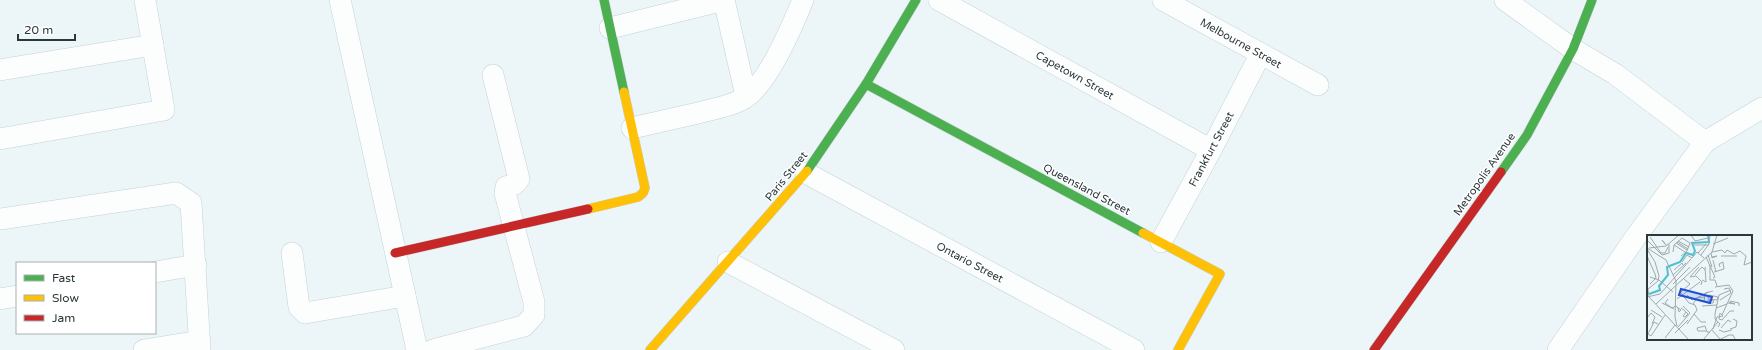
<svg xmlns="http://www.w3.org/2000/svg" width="1762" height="350" font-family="'Varela Round',sans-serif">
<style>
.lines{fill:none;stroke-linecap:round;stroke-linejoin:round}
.street-casing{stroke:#c6d1d4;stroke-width:22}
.fast-casing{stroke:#c6d1d4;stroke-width:10}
.slow-casing{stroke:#c6d1d4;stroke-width:10}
.jam-casing{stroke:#c6d1d4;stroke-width:10}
.street{stroke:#fcfefe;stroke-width:21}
.fast{stroke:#4caf50;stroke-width:9}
.slow{stroke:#ffc107;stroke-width:9}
.jam{stroke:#c62828;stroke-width:9}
.labels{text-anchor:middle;stroke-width:3;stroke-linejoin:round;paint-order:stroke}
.street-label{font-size:11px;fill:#2b383b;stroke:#fff}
.inset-river{fill:none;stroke:#4ec0d2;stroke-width:2}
.inset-road{fill:none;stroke:#9faaac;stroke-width:1}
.view{fill:#1d4ed8;fill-opacity:0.15;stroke:#1d4ed8;stroke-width:2}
.inset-edge{fill:none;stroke:#2b383b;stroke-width:2}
</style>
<rect width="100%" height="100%" fill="#ecf6f8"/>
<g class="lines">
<defs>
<g id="street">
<polyline points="340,0 417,350"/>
<polyline points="724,0 746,96"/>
<polyline points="939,0 1211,150"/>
<polyline points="1163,0 1318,85"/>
<polyline points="1505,0 1573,49 1615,74 1705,142"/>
<polyline points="610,28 724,0"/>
<polyline points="0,70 153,45"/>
<path d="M632 128C654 123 676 118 698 113 712 109 728 107 741 100 767 88 792 26 803 0"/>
<polyline points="0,139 164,110 145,0"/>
<polyline points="806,173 1134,350"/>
<polyline points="0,219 176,193 191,203 200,350"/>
<polyline points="1161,242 1211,150 1260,55"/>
<polyline points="292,253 299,307 305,313 405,296"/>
<polyline points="728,262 894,350"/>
<polyline points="155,272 196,265"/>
<polyline points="0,299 17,296"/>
<polyline points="144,350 200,341"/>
<polyline points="433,350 524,326 534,315 534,302 505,193 506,187 515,184 519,179 493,75"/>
<polyline points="1558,350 1635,238 1705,142 1762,108"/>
</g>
<g id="fast">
<polyline points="604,0 624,92"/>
<polyline points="866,84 1143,233"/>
<polyline points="807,171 866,84 916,0"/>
<polyline points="1501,172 1527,135 1573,49 1592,0"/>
</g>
<g id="slow">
<polyline points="588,209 638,197 643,193 645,188 624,92"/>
<polyline points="1143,233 1220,274 1178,350"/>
<polyline points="650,350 807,171"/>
</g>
<g id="jam">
<polyline points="395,253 588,209"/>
<polyline points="1374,350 1501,172"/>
</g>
</defs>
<use href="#street" class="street-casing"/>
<use href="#fast" class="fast-casing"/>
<use href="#slow" class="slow-casing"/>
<use href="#jam" class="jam-casing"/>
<use href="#street" class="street"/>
<use href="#fast" class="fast"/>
<use href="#slow" class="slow"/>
<use href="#jam" class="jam"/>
</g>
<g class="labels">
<g class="street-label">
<text transform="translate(1241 43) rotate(29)" y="4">Melbourne Street</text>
<text transform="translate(1075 75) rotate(29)" y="4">Capetown Street</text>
<text transform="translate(1211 149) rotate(-62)" y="4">Frankfurt Street</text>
<text transform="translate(1484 174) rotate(-55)" y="4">Metropolis Avenue</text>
<text transform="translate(786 176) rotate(-51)" y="4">Paris Street</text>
<text transform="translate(1087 189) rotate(28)" y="4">Queensland Street</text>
<text transform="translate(970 262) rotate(28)" y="4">Ontario Street</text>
</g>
</g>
<g transform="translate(1647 235)">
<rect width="105" height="105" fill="#ecf6f8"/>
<path class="inset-river" d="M2 59 13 55 12 51 21 40 20 32 33 27 39 18 46 20 48 16 45 8 62 7 61 0"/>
<path class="inset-road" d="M44 0 48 6 61 3M3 2 14 18H18L21 12M0 5 15 20 22 18V9M31 6 42 12M30 7 41 14M29 8 40 15M18 9 15 5 20 11M66 9 81 3M27 10 38 17M46 10H62M0 13 19 25 29 46 28 82 30 91M2 13 19 11 32 0M0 14 8 27 12 41 11 46 1 54 2 62 42 105M26 17 27 10 35 3 43 8 40 16 34 21M65 17 70 0M51 18 59 9M64 18 65 23 70 21 65 22M54 20 62 9 63 0M61 20 65 32M0 21 8 39 9 43 3 49M74 21H90M59 22 68 42 66 43M66 25 69 37M35 27 40 20 45 23 50 17 57 23M63 30V45H68L70 51M52 32 43 42 49 41 55 47 54 50M27 35 35 28 36 30M67 37 77 34 76 27 72 29 73 32M26 40 39 28M48 40 55 32 58 35M3 42 12 45 26 57M55 45 59 47 58 32M26 49 43 32M68 52 82 50 86 56 80 69 69 73M33 58 43 49 37 44M34 58 42 68 48 70 50 75 40 89M40 60 45 65 62 57M62 60 71 62 70 65 61 64ZM72 60 84 55M0 62 13 59 44 24M21 64 18 68 25 73 29 71 30 72 34 75 32 77 31 73M30 64 53 47M61 65 67 66 66 68H61ZM73 65 84 58 82 53 77 54M83 66 92 68V71M57 67 58 58 66 56M15 68 27 74M81 68 88 69 82 67M9 69 65 17 75 15 78 18 80 15 87 19 93 16 99 21 97 30 105 27M46 69 50 63 57 62M55 71 70 70M34 73 37 75 41 79 38 82 36 81 39 77M4 75 15 82M47 79 54 87H59M75 80 80 69M76 81 73 78 72 84 75 85 83 76H87M0 83 4 78 8 82 5 89M11 89 7 87 1 99 4 101 18 80M31 92 43 78 36 71M71 92 73 89 68 84V79L72 60M74 93 81 85 84 87M66 94 70 82 76 81M83 94 89 92 90 86 86 84M65 95 73 104M72 95 77 97 85 95M59 96H51L50 93 58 91 60 97H63M28 98 41 85M18 103 28 90M56 105 71 87M72 105 82 100H86L88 104"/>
<path class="view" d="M34 54 65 62 63 68 32 60Z"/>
<rect width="105" height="105" class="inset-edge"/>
</g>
<rect x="16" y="262" width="140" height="72" fill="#ffffff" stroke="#aaafb1"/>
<rect x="24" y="275" width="20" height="6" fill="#4caf50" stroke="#aaafb1"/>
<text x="52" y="282" font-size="12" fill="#2b383b">Fast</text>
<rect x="24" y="295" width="20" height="6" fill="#ffc107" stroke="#aaafb1"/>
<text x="52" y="302" font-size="12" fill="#2b383b">Slow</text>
<rect x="24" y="315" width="20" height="6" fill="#c62828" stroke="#aaafb1"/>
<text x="52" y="322" font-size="12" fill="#2b383b">Jam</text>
<path d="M18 34v6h57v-6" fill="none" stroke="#2b383b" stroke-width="2"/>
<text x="24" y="34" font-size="12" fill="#2b383b" stroke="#ffffff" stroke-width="3" paint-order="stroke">20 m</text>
</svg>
